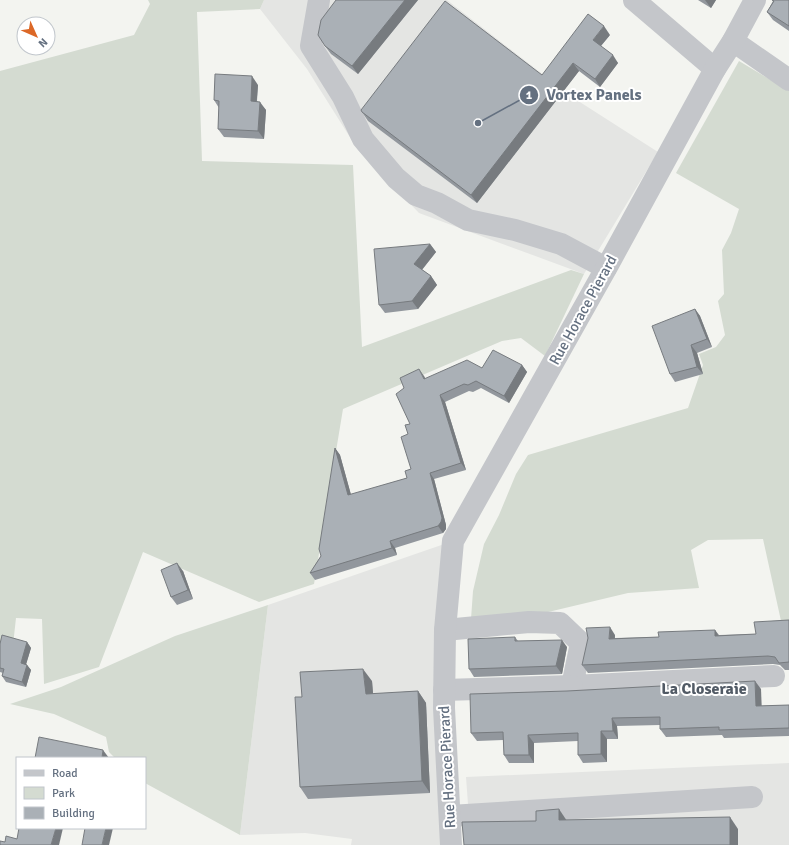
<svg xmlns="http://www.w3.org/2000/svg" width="789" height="845" font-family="Signika,sans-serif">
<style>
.built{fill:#e4e5e3}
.green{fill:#d4dbd1}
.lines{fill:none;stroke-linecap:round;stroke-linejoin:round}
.minor{stroke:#c4c6ca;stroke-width:22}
.wall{fill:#92979d}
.shaded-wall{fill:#777b7f}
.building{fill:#aab0b6;stroke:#777b7f}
.labels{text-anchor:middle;stroke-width:4;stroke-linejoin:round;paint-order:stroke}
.street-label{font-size:15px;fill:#647080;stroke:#fff}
.neighbourhood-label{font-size:16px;font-weight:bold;fill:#515a65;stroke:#fff}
.leader{fill:none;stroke:#647080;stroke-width:1.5}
.callout-dot{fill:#647080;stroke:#fff;stroke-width:1.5}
.mark-label{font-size:12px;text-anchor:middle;font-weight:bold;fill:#fff}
.callout-label{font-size:16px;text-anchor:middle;font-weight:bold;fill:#647080;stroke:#fff;stroke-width:4;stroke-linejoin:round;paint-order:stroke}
</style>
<rect width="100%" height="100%" fill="#f3f4f0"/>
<g class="built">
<polygon points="264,0 447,0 572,97 658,152 584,274 419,213 358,150 307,69 260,9"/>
<polygon points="453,541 454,845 351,845 352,839 305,833 240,835 268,605"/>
<polygon points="789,763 789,845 471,845 466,777"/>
</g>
<g class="green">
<polygon points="148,0 264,0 260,9 197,12 202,161 353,165 362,347 571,270 584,274 545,356 521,338 502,341 343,409 314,584 259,602 143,552 99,667 44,684 42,619 16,618 13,645 0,670 0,71 134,35 150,4"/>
<polygon points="739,61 789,91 789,630 783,630 763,539 708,540 691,550 699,588 628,593 544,613 471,619 473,591 484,544 499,515 516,474 528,455 688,408 703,365 699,354 716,347 725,335 718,301 724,294 722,250 731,233 739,209 676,173"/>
<polygon points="268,605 240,835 145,783 145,758 115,758 109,752 106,737 54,714 10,704 61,687 175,636"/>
</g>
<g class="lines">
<g class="minor">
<polyline points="319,0 311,46 343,97 363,139 396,178 416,195 437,203 468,220 515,230 561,244 606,268"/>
<polyline points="634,0 715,69"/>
<polyline points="733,41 789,80"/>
<polyline points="445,630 529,622 560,623 581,643 572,686 774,676"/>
<polyline points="444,690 572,686"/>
<polyline points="450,816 752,797"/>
<polyline points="451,845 444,708 445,630 453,541 609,263 715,69 733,41 755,0"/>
</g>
</g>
<g class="wall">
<polygon points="336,0 418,0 358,74 331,54 325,46"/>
<polygon points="698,0 716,0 711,8"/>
<polygon points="772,0 789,0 789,31 773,20 767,12 773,1"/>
<polygon points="610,35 601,46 618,63 600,87 579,71 477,203 368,121 362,112 542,75"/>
<polygon points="258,85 257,101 266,110 264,139 224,137 218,129 219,108 214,100"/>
<polygon points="430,244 436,252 422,270 431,276 437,285 418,309 385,313 379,305"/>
<polygon points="695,309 700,316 712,347 697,353 703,374 675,382 670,374"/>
<polygon points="522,365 527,372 509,403 481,388 473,392 469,391 445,402 466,470 434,479 446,525 446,529 443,533 395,548 397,555 315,580 310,573 321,556 335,448 340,455 351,495 407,478 411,469 410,424 424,376 425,379 482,368"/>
<polygon points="183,571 193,599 177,605 171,597"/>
<polygon points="789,620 789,670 785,670 780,665 773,664 588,673 582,665 615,635 615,638 659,637 715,630 719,635 756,634"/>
<polygon points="515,637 518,641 567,647 562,674 474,677 469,669"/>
<polygon points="27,642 31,648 26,664 27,665 31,670 26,687 6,682 2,676 3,673 0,672 0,644"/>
<polygon points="372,681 373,694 418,691 426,703 430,793 308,799 300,787 302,697"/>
<polygon points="761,689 761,706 789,705 789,736 724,738 722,735 666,737 660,729 660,725 617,726 618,739 607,739 607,762 583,763 578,755 578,741 534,743 534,763 509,763 504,755 503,740 477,741 471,733"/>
</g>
<g class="shaded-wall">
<polygon points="405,0 418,0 358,74 352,66"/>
<polygon points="705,0 716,0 711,8"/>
<polygon points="604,26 610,35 599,48 593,40"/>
<polygon points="613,55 618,63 600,87 595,79"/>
<polygon points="573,63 579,71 477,203 471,195"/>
<polygon points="252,76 258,85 256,109 251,101"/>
<polygon points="260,102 266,110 264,139 258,131"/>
<polygon points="430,244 436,252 420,272 414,264"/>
<polygon points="431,276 437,285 418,309 412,301"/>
<polygon points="695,309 700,316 712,347 707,339"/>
<polygon points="691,345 697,353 703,374 697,367"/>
<polygon points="522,365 527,372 509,403 504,396"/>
<polygon points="419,369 424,376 429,386 424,379"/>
<polygon points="440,395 445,402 466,470 461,463"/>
<polygon points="335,448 340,455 353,502 348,495"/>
<polygon points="430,473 434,479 446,525 446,529 443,533 438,526"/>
<polygon points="390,541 395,548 397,555 392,548"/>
<polygon points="177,563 183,571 193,599 188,590"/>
<polygon points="610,627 615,635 614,646 609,639"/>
<polygon points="715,630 720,638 715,636"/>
<polygon points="562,640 567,647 562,674 556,666"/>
<polygon points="27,642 31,648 25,668 21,663"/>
<polygon points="27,665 31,670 26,687 22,682"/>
<polygon points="363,669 372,681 374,706 366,694"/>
<polygon points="755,681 761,689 762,714 756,706"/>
<polygon points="418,691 426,703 430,793 422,781"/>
<polygon points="612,718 617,726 618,739 613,731"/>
<polygon points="601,731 607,739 607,762 601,754"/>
<polygon points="528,735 534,743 534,763 529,755"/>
<polygon points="103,750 109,758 102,758"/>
<polygon points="559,809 567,821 559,820"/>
<polygon points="730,817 738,829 738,845 730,845"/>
<polygon points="56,828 63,828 59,845 51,845"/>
<polygon points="106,828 113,828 109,845 102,845"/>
</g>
<g class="building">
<polygon points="336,0 405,0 352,66 325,46 318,35 321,20"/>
<polygon points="772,0 789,0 789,26 767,12 774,1"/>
<polygon points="445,1 542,75 588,14 604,26 593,40 613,55 595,79 573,63 471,195 362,112 361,110"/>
<polygon points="215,74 252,76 251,101 260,102 258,131 218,129 219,101 214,100"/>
<polygon points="430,244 414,264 431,276 412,301 379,305 374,249"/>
<polygon points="695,309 707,339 691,345 697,367 670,374 652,326"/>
<polygon points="493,350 522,365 504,396 476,381 468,385 464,384 440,395 461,463 430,473 442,518 441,522 438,526 390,541 392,548 310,573 321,556 319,549 335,448 348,495 407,478 405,471 411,469 401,437 408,434 405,425 410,424 396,394 404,388 400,378 419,369 424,379 467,360 482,368"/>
<polygon points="177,563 188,590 171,597 161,570"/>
<polygon points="789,620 789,662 779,663 775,657 768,656 582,665 588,638 586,628 610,627 609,639 659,637 658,632 715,630 715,636 756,634 754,622"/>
<polygon points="2,635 27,642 21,663 27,665 22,682 2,676 4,669 0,668 0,644"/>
<polygon points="515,637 515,641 562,640 556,666 469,669 468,639"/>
<polygon points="363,669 366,694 418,691 422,781 300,787 295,697 302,697 300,672"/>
<polygon points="755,681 756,706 789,705 789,728 719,730 719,727 660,729 660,717 612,718 613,731 601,731 601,754 578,755 578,733 528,735 529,755 504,755 503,732 471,733 470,694 567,691"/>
<polygon points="39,737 103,750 102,758 35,758"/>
<polygon points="559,809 559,820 730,817 730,845 464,845 462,822 536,821 536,811"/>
<polygon points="19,828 56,828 51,845 0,845 0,841 5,842 6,836 17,839"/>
<polygon points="85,828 106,828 102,845 82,845"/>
</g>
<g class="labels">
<g class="street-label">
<text transform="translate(583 310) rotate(-61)" y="5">Rue Horace Pierard</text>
<text transform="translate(447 767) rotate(-93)" y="5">Rue Horace Pierard</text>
</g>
<g class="neighbourhood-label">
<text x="704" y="694">La Closeraie</text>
</g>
</g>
<path class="leader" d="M478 123L529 95"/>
<g class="callout-dot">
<circle cx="478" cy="123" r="4"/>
<circle cx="529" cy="95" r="10"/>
</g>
<g class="mark-label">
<text x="529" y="99">1</text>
</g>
<g class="callout-label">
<text x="594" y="100">Vortex Panels</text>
</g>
<rect x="16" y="757" width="130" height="72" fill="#ffffff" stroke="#c1c6cc"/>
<rect x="24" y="770" width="20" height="6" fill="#c4c6ca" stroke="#c1c6cc"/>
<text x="52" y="777" font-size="12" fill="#647080">Road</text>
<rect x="24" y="787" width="20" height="12" fill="#d4dbd1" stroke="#c1c6cc"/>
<text x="52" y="797" font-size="12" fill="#647080">Park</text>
<rect x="24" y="807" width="20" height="12" fill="#aab0b6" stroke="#c1c6cc"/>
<text x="52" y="817" font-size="12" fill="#647080">Building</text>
<g transform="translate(36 36) rotate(135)"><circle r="19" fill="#ffffff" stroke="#c1c6cc"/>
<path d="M0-3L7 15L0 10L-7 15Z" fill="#dc6827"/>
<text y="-6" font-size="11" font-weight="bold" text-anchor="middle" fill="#647080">N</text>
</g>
</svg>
